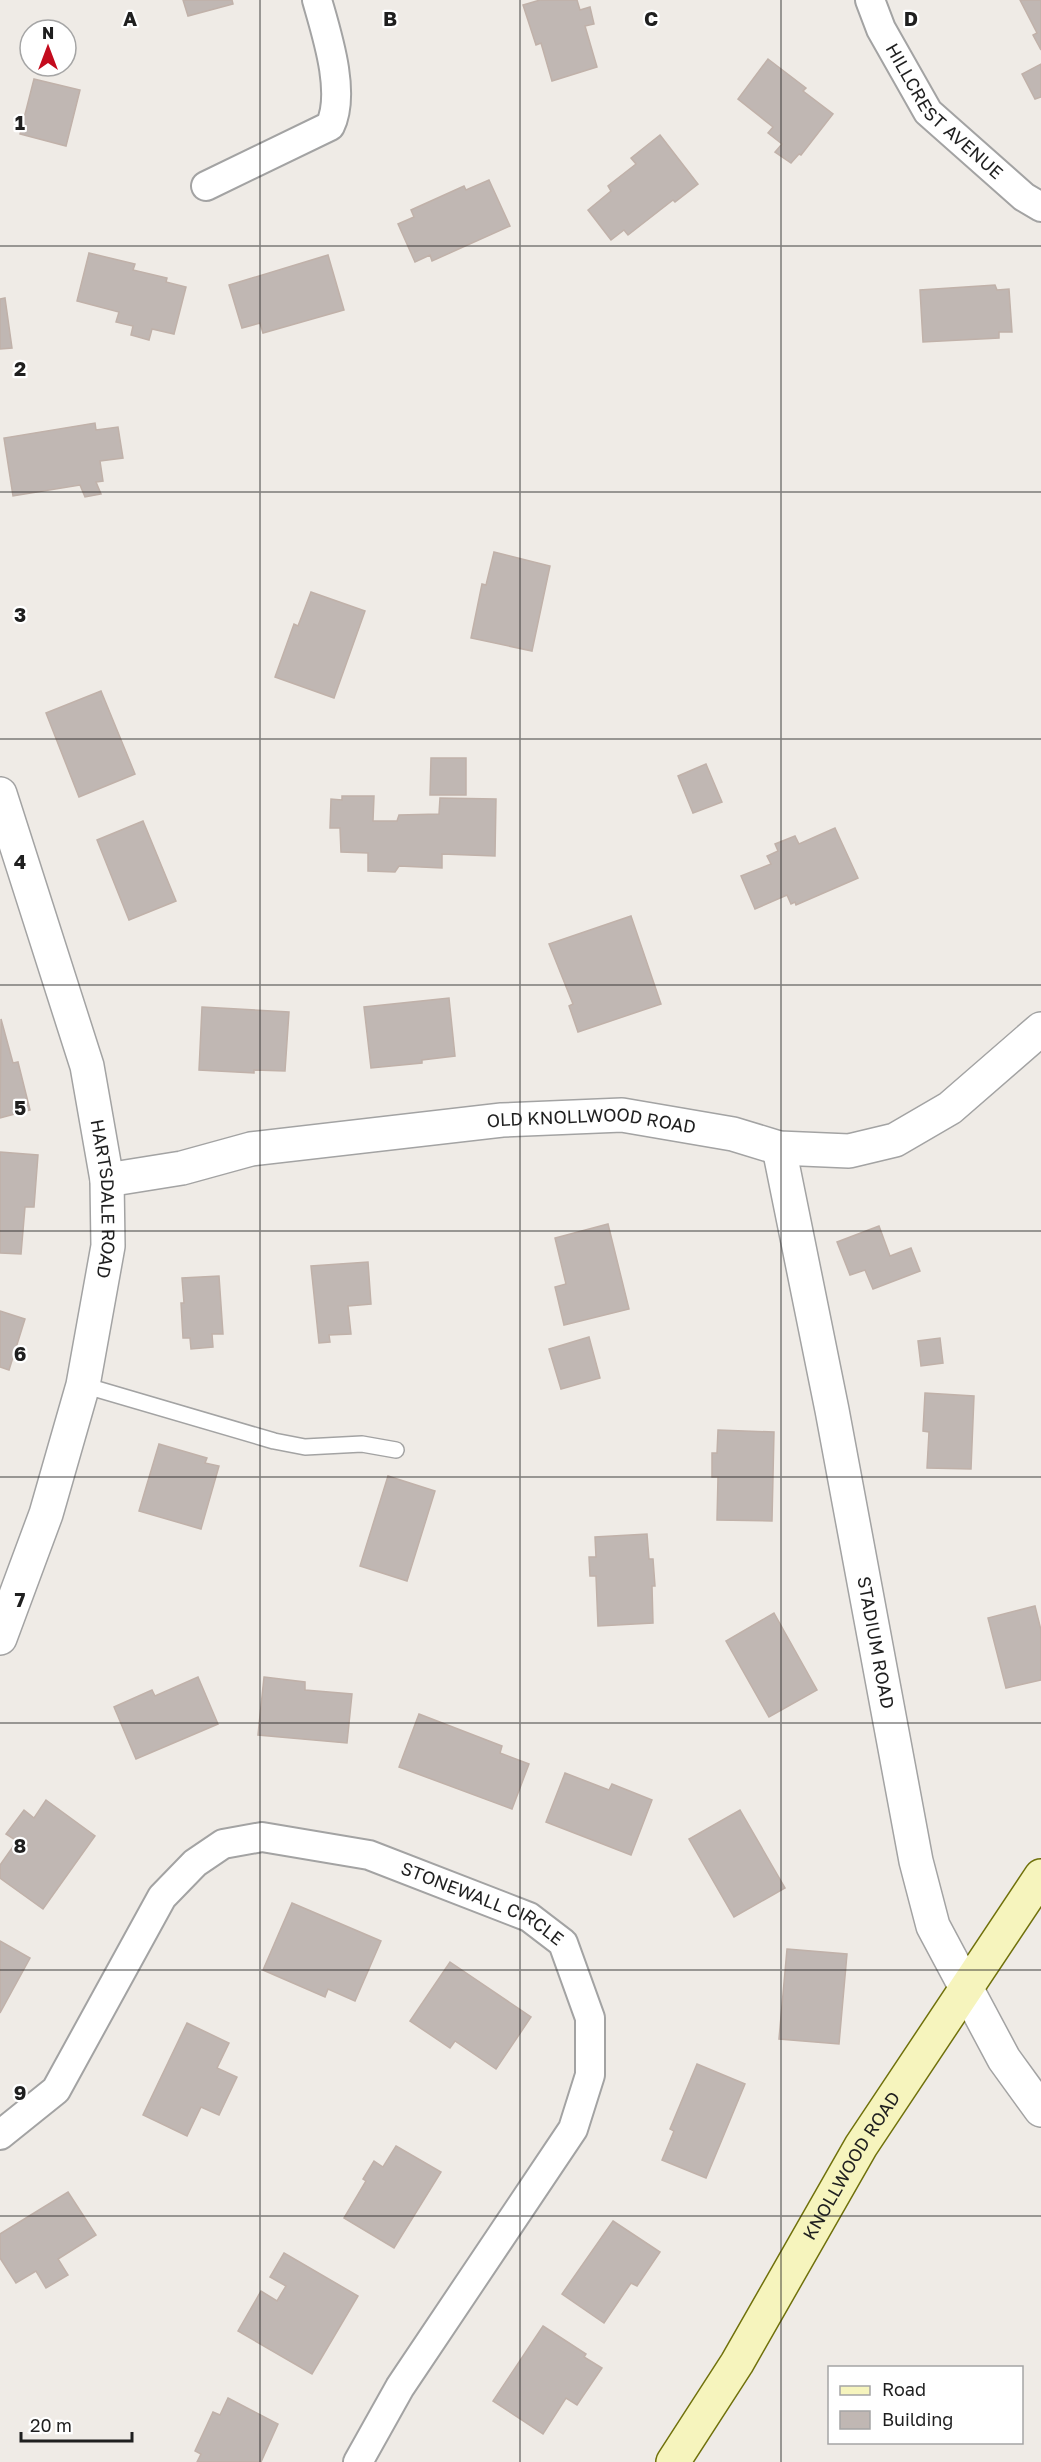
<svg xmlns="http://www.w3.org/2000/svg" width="1041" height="2462" font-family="'Golos Text',sans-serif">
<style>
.building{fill:#c0b7b3;stroke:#c0b1a9;stroke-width:1.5}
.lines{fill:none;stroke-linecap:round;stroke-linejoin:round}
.service-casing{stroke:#a3a3a3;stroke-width:18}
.minor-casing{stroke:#a3a3a3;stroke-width:32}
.tertiary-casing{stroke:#a3a3a3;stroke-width:36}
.secondary-casing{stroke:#70710b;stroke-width:36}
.service{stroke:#fff;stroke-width:15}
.minor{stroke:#fff;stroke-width:28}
.tertiary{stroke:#fff;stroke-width:33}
.secondary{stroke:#f6f4bd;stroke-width:33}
.grid{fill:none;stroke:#1f1f1f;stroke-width:1.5;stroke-opacity:0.55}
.labels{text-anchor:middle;stroke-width:4.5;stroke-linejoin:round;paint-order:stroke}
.street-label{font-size:18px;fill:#1f1f1f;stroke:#fff}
.grid-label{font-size:20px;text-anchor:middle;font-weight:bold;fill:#1f1f1f;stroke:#fff;stroke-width:4.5;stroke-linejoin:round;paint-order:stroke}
</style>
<rect width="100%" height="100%" fill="#efebe6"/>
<g class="building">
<polygon points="183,0 232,0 233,4 188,16"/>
<polygon points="540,0 577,0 580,10 590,7 594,24 585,26 597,67 552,81 541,43 536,45 523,5"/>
<polygon points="1020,0 1041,0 1041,50 1033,35 1037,33"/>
<polygon points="768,59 806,88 803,91 833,114 801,155 799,154 791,163 775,152 782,144 768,133 773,127 738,99"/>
<polygon points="1041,64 1041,97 1035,99 1022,74"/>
<polygon points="34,79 80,90 66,146 20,134"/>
<polygon points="660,135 698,184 675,202 673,200 628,235 624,230 611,240 588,210 611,191 608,186 636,164 631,158"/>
<polygon points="489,180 510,226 432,261 430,255 415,262 398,224 414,217 411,210 464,186 466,190"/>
<polygon points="89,253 135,264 133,270 167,278 166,282 186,287 174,334 152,329 149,340 131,335 133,326 116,322 119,312 77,301"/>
<polygon points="328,255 344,310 263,333 260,323 242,328 229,285"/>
<polygon points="995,285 997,290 1009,289 1012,332 999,332 999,338 923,342 920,290"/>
<polygon points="5,298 12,348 0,349 0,299"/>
<polygon points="95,423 96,430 118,427 123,458 100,461 103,481 96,482 101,494 85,497 80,485 13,496 4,438"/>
<polygon points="494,552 550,566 532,651 471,638 482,584 486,585"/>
<polygon points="311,592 365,611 334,698 275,677 294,624 298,626"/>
<polygon points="101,691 135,774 79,797 46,713"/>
<polygon points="431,758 466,758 466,795 430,795"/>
<polygon points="706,764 722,802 693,813 678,776"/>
<polygon points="342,796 374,796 373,821 397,821 399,815 439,814 440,798 496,799 495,856 442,854 442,868 399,866 395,872 368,871 368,853 341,852 340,828 330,828 331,799 342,800"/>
<polygon points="143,821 176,901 129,920 97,840"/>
<polygon points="835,828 858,878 796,905 795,902 791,904 787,895 755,909 741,876 771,864 767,856 778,851 775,844 795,836 799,844"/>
<polygon points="631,916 661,1004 578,1032 569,1006 573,1004 549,944"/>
<polygon points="449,998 455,1056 422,1060 422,1063 371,1068 364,1007"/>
<polygon points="202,1007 289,1012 285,1071 254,1070 254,1073 199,1070"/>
<polygon points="1,1019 13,1063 18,1062 30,1110 0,1118"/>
<polygon points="0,1152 38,1155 34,1207 25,1207 21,1254 0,1253"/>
<polygon points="608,1224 629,1309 564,1325 555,1287 566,1284 555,1238"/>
<polygon points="879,1226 890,1256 911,1248 920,1271 873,1289 865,1270 850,1275 837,1242"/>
<polygon points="368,1262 371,1304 348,1306 351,1334 329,1335 330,1342 319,1343 311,1266"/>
<polygon points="219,1276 223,1334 212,1334 213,1347 191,1349 190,1338 183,1338 181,1303 184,1303 182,1278"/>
<polygon points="0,1311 25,1319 9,1370 0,1367"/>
<polygon points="589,1337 600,1378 561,1389 549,1349"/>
<polygon points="940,1338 943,1363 921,1366 918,1341"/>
<polygon points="925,1393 974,1396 971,1469 927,1468 929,1432 923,1431"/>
<polygon points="718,1430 774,1432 772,1521 717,1520 718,1477 712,1477 712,1453 717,1453"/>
<polygon points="159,1444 207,1458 205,1463 219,1466 201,1529 139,1511"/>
<polygon points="388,1476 435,1491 407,1581 360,1566"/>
<polygon points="647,1534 649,1559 653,1559 655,1586 652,1586 653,1623 598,1626 596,1576 590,1576 589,1557 596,1557 595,1537"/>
<polygon points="1035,1606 1041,1630 1041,1680 1006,1688 988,1618"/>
<polygon points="774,1613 817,1690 769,1717 726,1641"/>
<polygon points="198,1677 218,1724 136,1759 114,1707 152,1690 155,1696"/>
<polygon points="264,1677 305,1682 305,1690 352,1694 347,1743 258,1735"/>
<polygon points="419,1714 502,1746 500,1753 529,1764 512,1809 399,1767"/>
<polygon points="565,1773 609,1790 612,1784 652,1800 631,1855 546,1822"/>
<polygon points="46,1800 95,1836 43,1909 0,1878 0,1865 17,1841 6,1834 24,1810 34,1818"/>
<polygon points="740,1810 785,1888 734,1917 689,1839"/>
<polygon points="292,1903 381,1941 355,2001 328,1989 325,1997 263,1970"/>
<polygon points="0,1941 30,1958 0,2013"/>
<polygon points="787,1949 847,1954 839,2044 779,2039"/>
<polygon points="450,1962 531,2017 496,2069 455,2041 450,2048 410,2021"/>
<polygon points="187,2023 229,2043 217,2068 237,2077 219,2115 201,2107 187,2136 143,2115"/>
<polygon points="697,2064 745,2084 706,2178 662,2160 674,2131 670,2129"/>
<polygon points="396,2146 441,2172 394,2248 344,2218 366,2181 363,2179 374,2161 383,2167"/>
<polygon points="68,2192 96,2235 58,2259 68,2275 46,2288 36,2271 16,2283 0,2258 0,2234"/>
<polygon points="613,2221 660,2252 637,2286 631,2283 604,2323 562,2294"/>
<polygon points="284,2253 358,2296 312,2374 238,2331 261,2291 277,2301 286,2286 270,2277"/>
<polygon points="543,2326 586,2354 584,2357 602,2368 577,2405 566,2398 543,2434 493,2401"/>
<polygon points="228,2398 278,2424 261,2462 197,2462 201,2454 195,2451 213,2412 220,2415"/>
</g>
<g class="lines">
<defs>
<polyline id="service" points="83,1385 274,1441 305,1447 362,1444 396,1450"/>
<g id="minor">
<path id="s1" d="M870 0 881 29 928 112 1024 197 1041 207"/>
<path d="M206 186 330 126C346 93 327 35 317 0"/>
<path id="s2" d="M0 2135 56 2090 162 1897 195 1863 223 1844 262 1837 369 1855 529 1917 563 1943 590 2018V2075L573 2129 400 2387 358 2462"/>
</g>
<g id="tertiary">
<path id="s3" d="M0 794 87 1066 107 1180 108 1246 83 1385 46 1514 0 1638"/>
<path id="s4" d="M779 1148 832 1410 916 1861 933 1926 1004 2059 1041 2110"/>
<path id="s5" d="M107 1180 182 1168 251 1149 502 1120 622 1115 733 1134 779 1148 849 1151 895 1140 950 1108 1041 1029"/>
</g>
<g id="secondary">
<path id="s6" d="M673 2462 737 2363 861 2146 1041 1876"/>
</g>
</defs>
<use href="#service" class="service-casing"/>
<use href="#minor" class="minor-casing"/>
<use href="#tertiary" class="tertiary-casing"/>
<use href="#secondary" class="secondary-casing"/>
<use href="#service" class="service"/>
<use href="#minor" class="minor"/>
<use href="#tertiary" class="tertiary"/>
<use href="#secondary" class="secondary"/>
</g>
<path class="grid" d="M260 0V2462M520 0V2462M781 0V2462M0 246H1041M0 492H1041M0 739H1041M0 985H1041M0 1231H1041M0 1477H1041M0 1723H1041M0 1970H1041M0 2216H1041"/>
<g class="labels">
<g class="street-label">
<text dy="6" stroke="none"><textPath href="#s1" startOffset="136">HILLCREST AVENUE</textPath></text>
<text dy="6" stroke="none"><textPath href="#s5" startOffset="490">OLD KNOLLWOOD ROAD</textPath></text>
<text dy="6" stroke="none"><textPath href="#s3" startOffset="420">HARTSDALE ROAD</textPath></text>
<text dy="6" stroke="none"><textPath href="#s4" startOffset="504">STADIUM ROAD</textPath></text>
<text dy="6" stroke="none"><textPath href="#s2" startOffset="645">STONEWALL CIRCLE</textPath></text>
<text dy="6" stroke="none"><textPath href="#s6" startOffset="346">KNOLLWOOD ROAD</textPath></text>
</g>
</g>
<g class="grid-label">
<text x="130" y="26">A</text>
<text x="390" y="26">B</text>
<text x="651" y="26">C</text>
<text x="911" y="26">D</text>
<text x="20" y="130">1</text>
<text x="20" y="376">2</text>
<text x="20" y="622">3</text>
<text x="20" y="869">4</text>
<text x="20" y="1115">5</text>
<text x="20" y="1361">6</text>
<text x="20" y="1607">7</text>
<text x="20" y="1853">8</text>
<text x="20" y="2100">9</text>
</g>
<rect x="828" y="2366" width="195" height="78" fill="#ffffff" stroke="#a5a5a5" stroke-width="1.5"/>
<rect x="840" y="2386" width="30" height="9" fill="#f6f4bd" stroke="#a5a5a5" stroke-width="1.5"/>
<text x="882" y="2396" font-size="18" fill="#1f1f1f">Road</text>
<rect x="840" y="2411" width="30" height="18" fill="#c0b7b3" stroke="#a5a5a5" stroke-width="1.5"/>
<text x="882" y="2426" font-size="18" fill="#1f1f1f">Building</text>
<g transform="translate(48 48)"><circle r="28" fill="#ffffff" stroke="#a5a5a5" stroke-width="1.5"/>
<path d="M0-4.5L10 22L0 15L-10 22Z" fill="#c30b1d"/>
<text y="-9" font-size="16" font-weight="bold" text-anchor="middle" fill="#1f1f1f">N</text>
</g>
<path d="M21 2432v9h111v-9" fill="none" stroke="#1f1f1f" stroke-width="3"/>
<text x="30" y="2432" font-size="18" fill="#1f1f1f" stroke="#ffffff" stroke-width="4.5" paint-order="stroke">20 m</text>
</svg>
